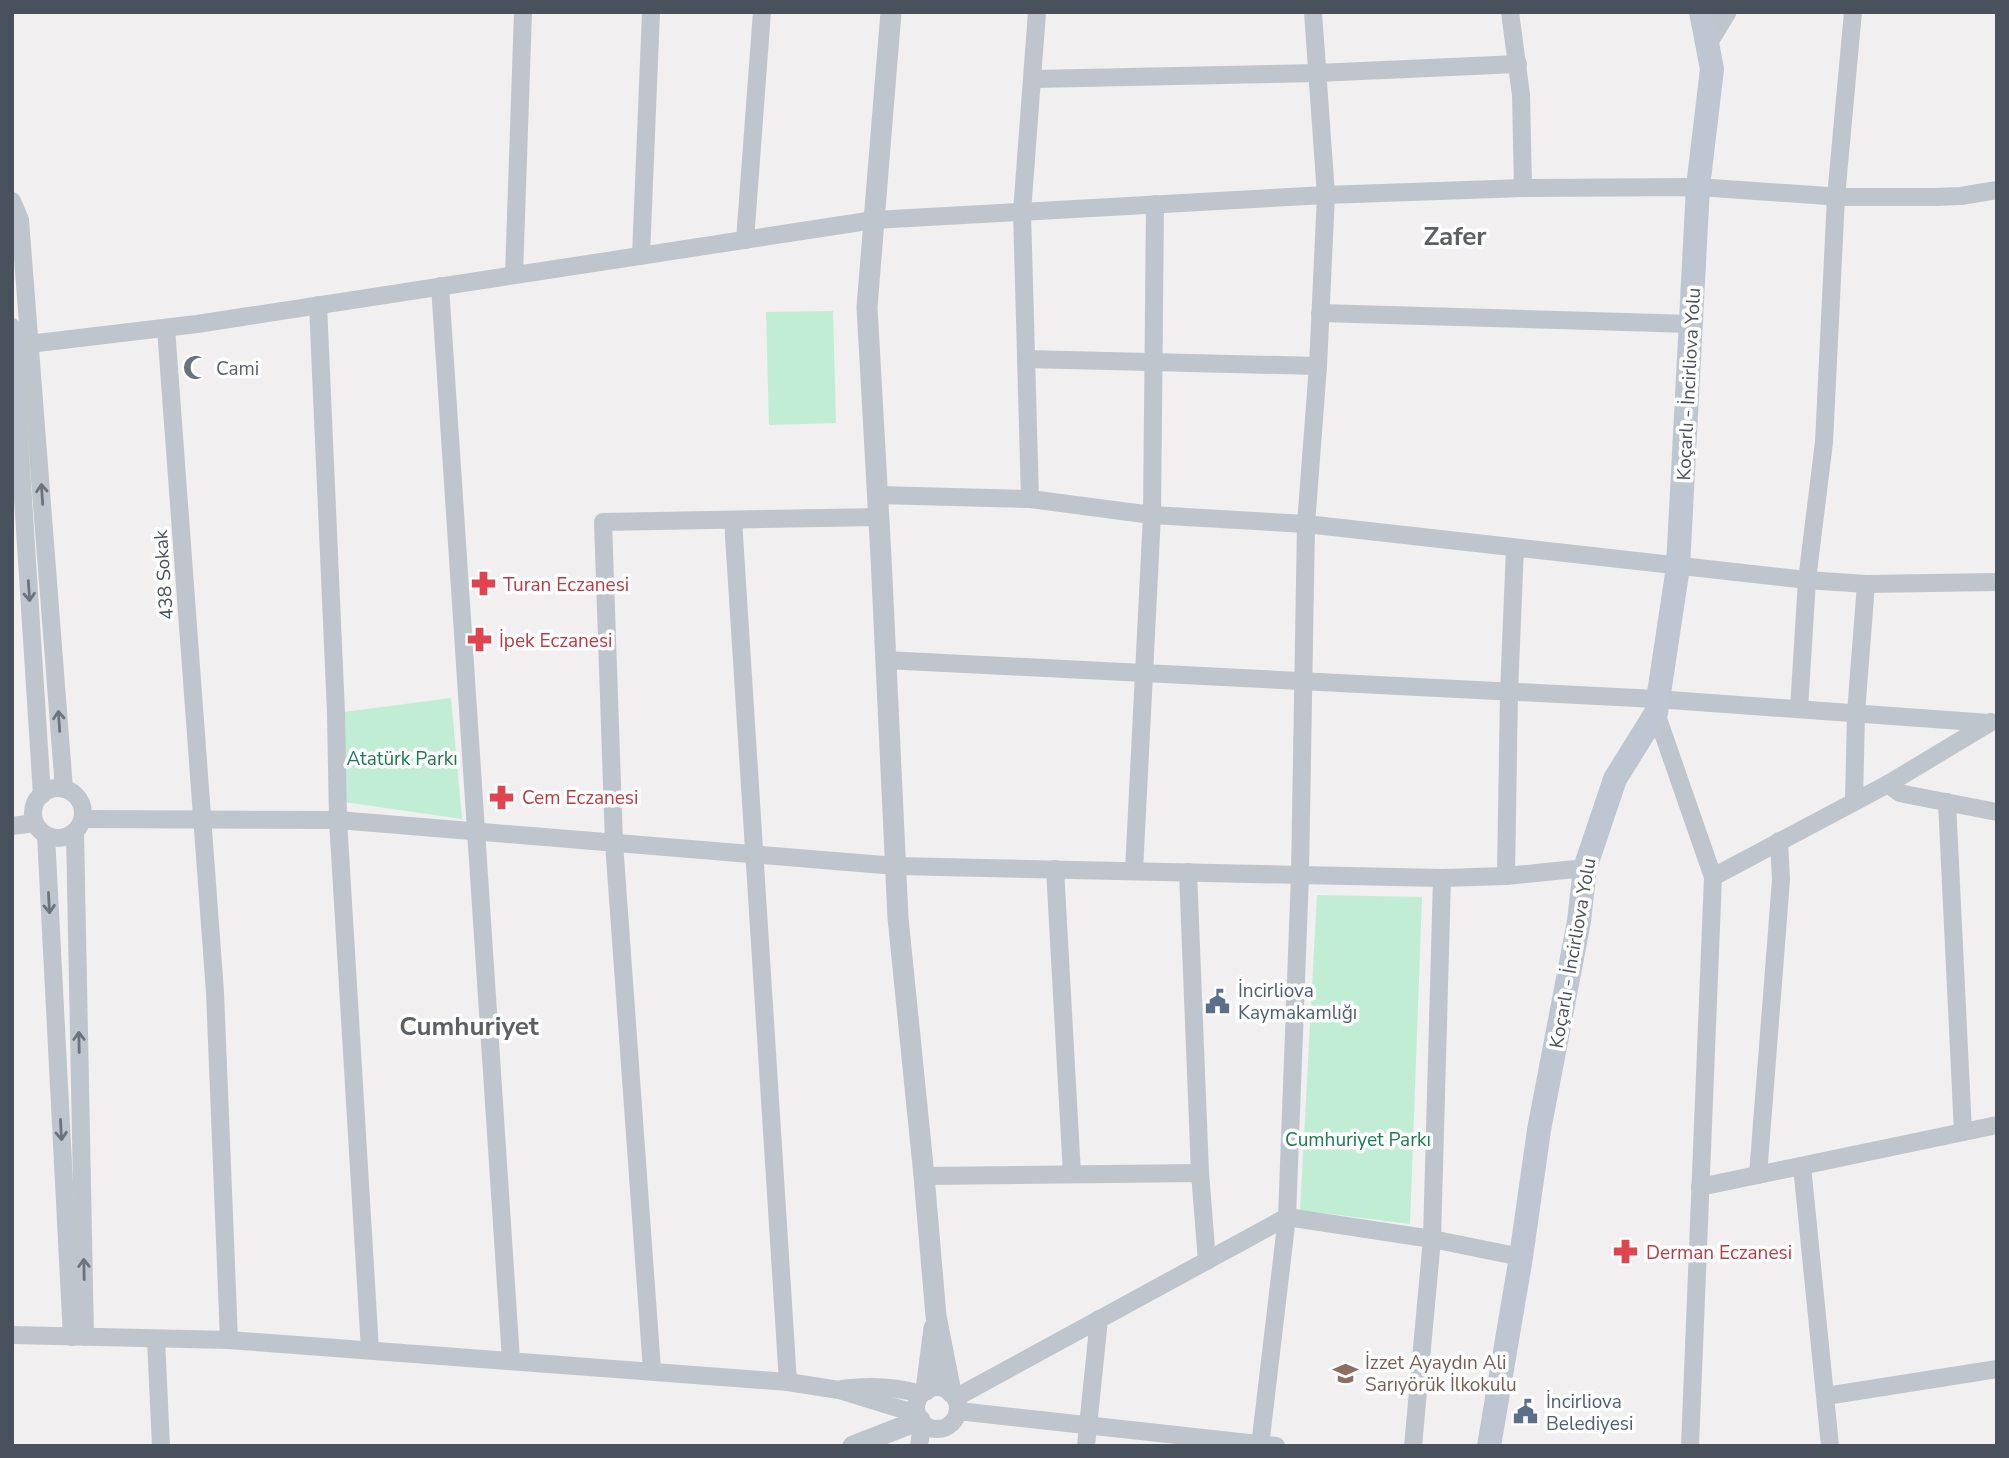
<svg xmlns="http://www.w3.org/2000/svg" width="2009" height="1458" font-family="'Nunito Sans',sans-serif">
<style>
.green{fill:#c0edd4}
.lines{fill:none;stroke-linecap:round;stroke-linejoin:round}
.minor{stroke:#bec5cd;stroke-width:18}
.tertiary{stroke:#bec5cd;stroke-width:21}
.secondary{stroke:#bec6d2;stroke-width:24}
.oneway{stroke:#6b747e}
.labels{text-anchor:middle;stroke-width:7;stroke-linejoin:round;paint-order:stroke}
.worship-label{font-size:19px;fill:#5b616d;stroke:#fff;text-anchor:start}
.street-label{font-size:19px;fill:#48515c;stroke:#fff}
.health-label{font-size:19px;fill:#be3a42;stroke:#fff;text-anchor:start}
.park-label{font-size:19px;fill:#1b7a51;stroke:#fff}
.service-label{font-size:19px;fill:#4e5e75;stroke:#fff;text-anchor:start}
.education-label{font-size:19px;fill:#785e54;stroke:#fff;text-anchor:start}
.district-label{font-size:26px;font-weight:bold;fill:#5c5f64;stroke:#fff}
</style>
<rect width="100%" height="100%" fill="#f1efef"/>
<g class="green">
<polygon points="833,311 836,423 769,425 766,312"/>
<polygon points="451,698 462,819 337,801 336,713"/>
<polygon points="1317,895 1422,897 1410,1224 1300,1210"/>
</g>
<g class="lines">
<g class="minor">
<polyline points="1313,12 1326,195 1318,366 1306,524 1300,875 1442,878 1506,876 1585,868"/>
<polyline points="1510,12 1521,95 1523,188"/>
<polyline points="1033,79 1317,73 1518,64"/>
<polyline points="12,201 20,220 64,789"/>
<polyline points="745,240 762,12"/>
<polyline points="641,256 651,12"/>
<polyline points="514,275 523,12"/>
<polyline points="440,286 511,1360"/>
<polyline points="318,305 336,713 338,820 370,1350"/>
<polyline points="1320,313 1691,324"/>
<polyline points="12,327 42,795"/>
<polyline points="166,328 215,992 229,1340"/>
<polyline points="12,346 197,324 874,220 1326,195 1523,188 1698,187 1842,197 1935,197 1961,196 1997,190"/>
<polyline points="1026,359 1318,366"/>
<polyline points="878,495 1030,499 1152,515 1306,524 1807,580 1866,584 1997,582"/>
<polyline points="1030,499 1022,212 1037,12"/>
<polyline points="733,520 788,1382"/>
<polyline points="886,660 1656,699 1989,723"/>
<polyline points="1799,709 1807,580 1824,442 1836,197 1853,12"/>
<polyline points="1656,713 1713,877 1690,1446"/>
<polyline points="1888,784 1900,793 1909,795 1997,812"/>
<circle cx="58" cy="813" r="25"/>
<polyline points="1854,802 1856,713 1866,584"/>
<polyline points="1947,802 1963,1132"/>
<polyline points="83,819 338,820 896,866 1300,875 1287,1217 1260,1446"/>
<polyline points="12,826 35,823"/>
<polyline points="75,832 85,1337"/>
<polyline points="46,835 72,1337"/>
<polyline points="1055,869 1072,1174"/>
<polyline points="1134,871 1152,515 1155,204"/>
<polyline points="1188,872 1200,1173 1207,1261"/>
<polyline points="1506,876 1509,692 1515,548"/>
<polyline points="1713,877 1888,784 1991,722"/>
<polyline points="1802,1166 1830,1446"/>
<polyline points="1758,1175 1781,880 1779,841"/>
<polyline points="924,1176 1200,1173"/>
<polyline points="1700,1187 1997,1125"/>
<polyline points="12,1335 229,1340 788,1382 839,1390 917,1414"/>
<polyline points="156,1340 161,1446"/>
<polyline points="652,1370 614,843 603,522 879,517"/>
<circle cx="937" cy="1408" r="21"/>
<path d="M842 1389C870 1385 894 1386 921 1394"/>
<polyline points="1826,1396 1997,1369"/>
<polyline points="955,1398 1287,1217 1432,1239 1521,1257"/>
<polyline points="958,1411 1276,1446"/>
<polyline points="919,1446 922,1424"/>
<polyline points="1086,1446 1099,1319"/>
<polyline points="1413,1446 1432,1239 1442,878"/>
</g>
<g class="tertiary">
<polyline points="891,12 867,307 881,557 898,918 924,1176 936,1316 951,1392"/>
<polyline points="1707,43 1726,12"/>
<polyline points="926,1390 934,1328"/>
<polyline points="853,1446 920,1420"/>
</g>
<polyline class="secondary" points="1489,1446 1521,1257 1539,1130 1579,921 1585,868 1615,779 1656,713 1678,567 1698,187 1712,69 1701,12"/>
</g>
<defs><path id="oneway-shaft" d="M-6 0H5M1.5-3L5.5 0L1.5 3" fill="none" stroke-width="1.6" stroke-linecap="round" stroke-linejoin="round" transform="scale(1.75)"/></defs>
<g class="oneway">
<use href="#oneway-shaft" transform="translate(42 494) rotate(-94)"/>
<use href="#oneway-shaft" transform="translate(29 591) rotate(86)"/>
<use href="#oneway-shaft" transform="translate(59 721) rotate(-94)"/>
<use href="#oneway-shaft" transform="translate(49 903) rotate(87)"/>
<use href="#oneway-shaft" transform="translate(79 1042) rotate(-91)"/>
<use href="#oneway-shaft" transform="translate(61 1130) rotate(87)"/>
<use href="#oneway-shaft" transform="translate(84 1269) rotate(-91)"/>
</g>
<defs>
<symbol id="mosque-bare" viewBox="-9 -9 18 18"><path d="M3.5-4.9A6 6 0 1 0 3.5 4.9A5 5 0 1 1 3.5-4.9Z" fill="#6b7280" stroke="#fff" stroke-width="2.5" paint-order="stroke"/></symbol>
<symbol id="pharmacy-bare" viewBox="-9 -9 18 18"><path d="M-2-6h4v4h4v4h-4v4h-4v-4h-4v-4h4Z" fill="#e0444e" stroke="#fff" stroke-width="2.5" paint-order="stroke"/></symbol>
<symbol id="civic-bare" viewBox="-9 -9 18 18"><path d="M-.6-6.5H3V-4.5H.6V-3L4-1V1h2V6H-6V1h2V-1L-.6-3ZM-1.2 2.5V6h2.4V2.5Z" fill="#5c6f8a" stroke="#fff" stroke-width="2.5" paint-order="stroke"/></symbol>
<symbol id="school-bare" viewBox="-9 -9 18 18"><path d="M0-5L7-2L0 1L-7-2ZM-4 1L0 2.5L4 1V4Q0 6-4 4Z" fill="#8d6e63" stroke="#fff" stroke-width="2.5" paint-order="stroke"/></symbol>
</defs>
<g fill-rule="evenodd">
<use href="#mosque-bare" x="178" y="350" width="35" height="35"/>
<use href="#pharmacy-bare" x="466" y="566" width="35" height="35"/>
<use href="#pharmacy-bare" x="462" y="622" width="35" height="35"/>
<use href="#pharmacy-bare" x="484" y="780" width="35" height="35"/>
<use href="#civic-bare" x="1200" y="984" width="35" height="35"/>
<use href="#pharmacy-bare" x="1608" y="1234" width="35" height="35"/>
<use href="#school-bare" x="1328" y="1356" width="35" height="35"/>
<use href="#civic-bare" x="1508" y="1394" width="35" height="35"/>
</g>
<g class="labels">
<g class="worship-label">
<text x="216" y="375">Cami</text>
</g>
<g class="street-label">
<text transform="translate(1688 384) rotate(-87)" y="7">Koçarlı - İncirliova Yolu</text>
<text transform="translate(163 575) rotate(-94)" y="7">438 Sokak</text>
<text transform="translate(1572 953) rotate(-80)" y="7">Koçarlı - İncirliova Yolu</text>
</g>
<g class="health-label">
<text x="503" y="591">Turan Eczanesi</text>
<text x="499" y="647">İpek Eczanesi</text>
<text x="522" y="804">Cem Eczanesi</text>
<text x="1646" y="1259">Derman Eczanesi</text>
</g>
<g class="park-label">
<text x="402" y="765">Atatürk Parkı</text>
<text x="1358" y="1146">Cumhuriyet Parkı</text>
</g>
<g class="service-label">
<text x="1238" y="997">İncirliova<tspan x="1238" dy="22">Kaymakamlığı</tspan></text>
<text x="1546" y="1408">İncirliova<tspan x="1546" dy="22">Belediyesi</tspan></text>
</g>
<g class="education-label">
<text x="1365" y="1369">İzzet Ayaydın Ali<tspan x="1365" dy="22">Sarıyörük İlkokulu</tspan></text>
</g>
<g class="district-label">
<text x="1455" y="245">Zafer</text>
<text x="469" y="1035">Cumhuriyet</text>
</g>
</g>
<rect width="2009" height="1458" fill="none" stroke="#48515c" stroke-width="28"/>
</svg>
